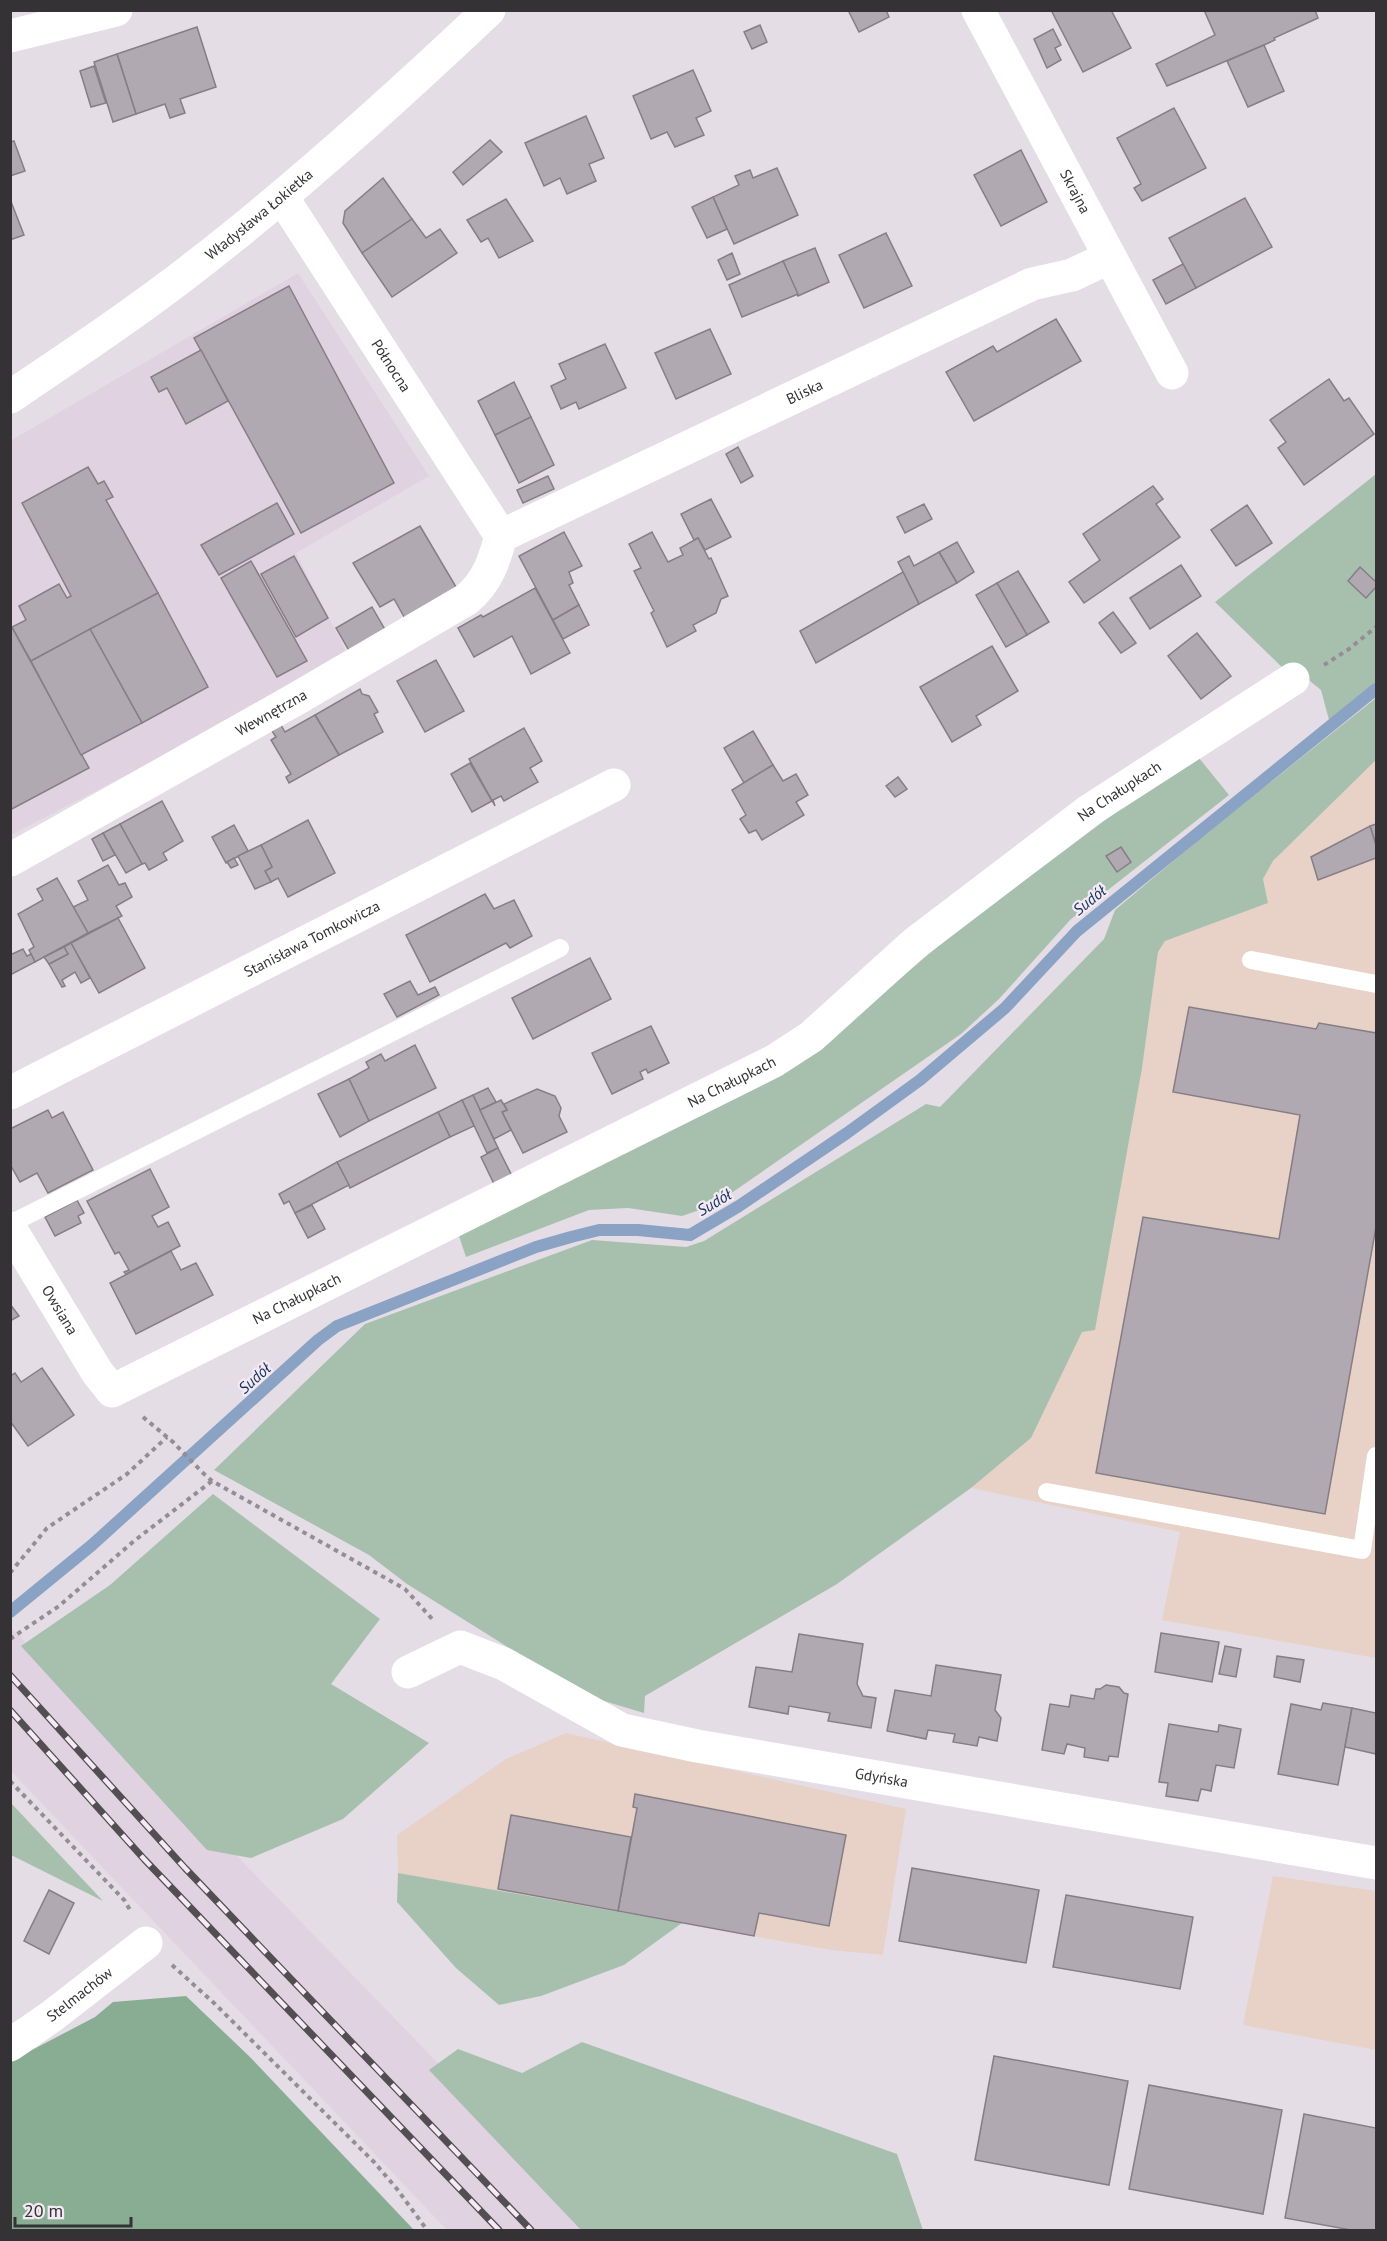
<svg xmlns="http://www.w3.org/2000/svg" width="1387" height="2241" font-family="'PT Sans',sans-serif">
<style>
.commercial{fill:#e8d1c7}
.built{fill:#e0d2e0}
.green{fill:#a7c0ad}
.forest{fill:#89ad92}
.lines{fill:none;stroke-linecap:round;stroke-linejoin:round}
.stream{stroke:#8aa2c3;stroke-width:12}
.building{fill:#b1a9b1;stroke:#857e85;stroke-width:1.5}
.path{stroke:#938e93;stroke-width:4;stroke-dasharray:4.5 4.5;stroke-linecap:butt}
.lane{stroke:#fff;stroke-width:18}
.street{stroke:#fff;stroke-width:33}
.secondary{stroke:#fff;stroke-width:33}
.rail-casing{stroke:#524e52;stroke-width:7}
.rail{stroke:#f3eaf3;stroke-width:4.5;stroke-dasharray:14;stroke-linecap:butt}
.labels{text-anchor:middle;stroke-width:4.5;stroke-linejoin:round;paint-order:stroke}
.street-label{font-size:15px;fill:#353235;stroke:#f3eaf3}
.water-label{font-size:16px;font-style:italic;fill:#12325d;stroke:#f3eaf3}
</style>
<rect width="100%" height="100%" fill="#e5dde5"/>
<g class="commercial">
<polygon points="1376,760 1376,1658 1162,1620 1180,1532 971,1488 1031,1438 1082,1331 1142,1068 1158,952 1165,941 1268,903 1263,879 1273,861"/>
<polygon points="566,1733 906,1809 883,1955 831,1950 398,1873 397,1835 506,1759"/>
<polygon points="1273,1876 1376,1891 1376,2050 1243,2025"/>
</g>
<g class="built">
<polygon points="298,273 429,476 296,553 350,659 11,835 10,441"/>
<polygon points="10,1627 238,1857 600,2230 447,2230 11,1771"/>
</g>
<g class="green">
<polygon points="1376,474 1376,682 1329,720 1321,690 1295,669 1288,673 1215,602"/>
<polygon points="1376,698 1376,760 1273,861 1263,879 1268,903 1165,941 1158,952 1142,1068 1095,1330 1082,1332 1031,1438 971,1488 837,1584 645,1696 644,1713 584,1695 407,1584 369,1555 214,1470 365,1324 592,1240 686,1247 704,1241 926,1104 940,1107 1104,939 1115,910 1197,841"/>
<polygon points="1195,753 1229,795 1071,919 999,999 961,1034 714,1205 682,1216 628,1208 589,1210 466,1257 457,1230 837,1032 950,936"/>
<polygon points="213,1494 380,1619 331,1684 429,1743 343,1819 251,1858 207,1850 21,1646 110,1585"/>
<polygon points="11,1803 103,1901 11,1855"/>
<polygon points="398,1873 682,1923 624,1965 541,1996 499,2005 456,1968 397,1902"/>
<polygon points="582,2042 897,2154 923,2230 581,2230 429,2070 458,2049 522,2073"/>
</g>
<polygon class="forest" points="186,1996 250,2057 414,2230 11,2230 11,2061 95,2017 113,2002"/>
<g class="lines">
<polyline class="stream" points="10,1612 92,1545 318,1340 337,1326 536,1247 571,1237 599,1230 638,1230 690,1235 739,1206 847,1133 920,1080 1005,1008 1077,931 1376,689"/>
</g>
<g class="building">
<polygon points="848,10 886,10 889,17 859,32"/>
<polygon points="1051,10 1111,10 1131,48 1083,72"/>
<polygon points="1204,10 1315,10 1318,18 1274,38 1275,40 1264,45 1167,86 1156,64 1215,35"/>
<polygon points="760,25 767,42 752,49 744,32"/>
<polygon points="197,27 216,87 180,99 185,113 170,118 165,104 136,114 117,54"/>
<polygon points="1053,29 1061,45 1055,48 1061,60 1047,68 1034,39"/>
<polygon points="1264,45 1284,91 1248,107 1227,61"/>
<polygon points="117,54 136,114 113,122 94,62"/>
<polygon points="94,66 106,103 91,107 80,71"/>
<polygon points="693,70 711,111 696,118 704,135 675,147 667,132 651,139 633,96"/>
<polygon points="1174,108 1206,168 1142,201 1134,188 1141,184 1117,138"/>
<polygon points="586,116 604,158 589,164 596,181 567,194 560,178 544,186 525,143"/>
<polygon points="490,140 502,152 463,185 453,172"/>
<polygon points="14,141 25,171 10,176 10,142"/>
<polygon points="1021,150 1047,202 1001,226 974,175"/>
<polygon points="777,168 798,215 734,244 713,197 739,185 735,176 750,170 753,178"/>
<polygon points="383,178 412,219 362,253 343,223 345,211"/>
<polygon points="713,197 727,229 707,238 692,207"/>
<polygon points="1245,198 1272,247 1196,288 1169,238"/>
<polygon points="10,199 24,235 10,240"/>
<polygon points="506,199 533,241 499,258 488,238 481,242 467,220"/>
<polygon points="412,219 426,238 440,229 457,253 392,297 362,253"/>
<polygon points="886,233 912,286 864,308 839,255"/>
<polygon points="815,248 829,282 798,296 783,261"/>
<polygon points="732,253 740,274 727,280 718,260"/>
<polygon points="783,261 798,294 742,317 729,285"/>
<polygon points="1183,264 1196,288 1166,304 1153,280"/>
<polygon points="289,286 394,483 301,533 194,338"/>
<polygon points="1056,319 1081,361 974,421 946,372 993,346 997,352"/>
<polygon points="710,329 731,374 676,399 655,353"/>
<polygon points="605,344 626,388 579,409 576,402 561,409 551,386 566,379 559,364"/>
<polygon points="201,350 228,401 186,424 167,388 159,392 151,377"/>
<polygon points="1329,379 1344,401 1349,398 1374,434 1304,485 1278,448 1286,442 1270,420"/>
<polygon points="514,382 531,417 495,435 478,401"/>
<polygon points="531,417 554,465 519,483 495,435"/>
<polygon points="738,447 753,476 741,483 726,454"/>
<polygon points="88,467 98,484 104,481 113,497 106,500 158,593 31,661 12,627 26,620 19,606 59,584 67,598 71,596 22,503"/>
<polygon points="548,476 554,489 523,503 517,490"/>
<polygon points="1153,486 1163,499 1156,504 1180,537 1084,603 1069,582 1100,560 1083,534"/>
<polygon points="711,499 731,537 705,550 698,538 694,540 681,514"/>
<polygon points="277,503 294,534 219,575 201,545"/>
<polygon points="924,504 932,519 905,533 897,517"/>
<polygon points="1247,505 1272,543 1236,566 1211,530"/>
<polygon points="420,526 459,592 407,622 394,599 380,607 353,563"/>
<polygon points="564,532 582,566 569,572 573,583 569,585 579,605 553,620 519,556"/>
<polygon points="652,532 668,562 683,555 680,548 698,538 709,559 711,558 728,596 721,599 716,613 693,625 696,631 667,647 651,613 654,611 634,571 641,568 629,544"/>
<polygon points="957,542 974,572 957,583 939,552"/>
<polygon points="939,552 957,583 919,604 898,562 909,556 914,566"/>
<polygon points="294,556 328,618 296,637 261,574"/>
<polygon points="251,561 307,661 277,677 221,578"/>
<polygon points="1181,565 1201,596 1150,629 1130,598"/>
<polygon points="1360,567 1376,582 1376,587 1366,598 1348,581"/>
<polygon points="1018,571 1049,622 1027,635 997,583"/>
<polygon points="903,572 919,604 816,663 800,631"/>
<polygon points="997,583 1027,635 1006,647 976,595"/>
<polygon points="535,588 570,653 531,674 512,636 474,657 458,628 481,615 483,617"/>
<polygon points="158,593 208,687 142,723 90,629"/>
<polygon points="579,605 589,625 563,639 553,620"/>
<polygon points="372,607 387,633 351,654 336,628"/>
<polygon points="1113,612 1136,643 1121,653 1099,623"/>
<polygon points="10,624 89,768 10,810"/>
<polygon points="90,629 142,723 81,755 31,661"/>
<polygon points="1197,633 1231,676 1201,699 1168,656"/>
<polygon points="992,646 1018,691 976,716 981,725 952,742 920,687"/>
<polygon points="436,660 464,711 425,732 397,681"/>
<polygon points="360,689 362,694 369,696 378,712 374,714 383,732 339,755 315,715"/>
<polygon points="315,715 339,755 289,783 286,777 291,774 271,740 276,737 272,731 281,725 285,732"/>
<polygon points="524,728 542,761 530,768 538,782 504,801 501,796 493,800 495,806 469,759"/>
<polygon points="753,731 773,765 744,783 724,748"/>
<polygon points="470,763 492,801 472,812 451,774"/>
<polygon points="773,765 783,781 796,774 808,795 796,802 804,815 762,840 756,830 749,833 740,819 746,815 732,790"/>
<polygon points="898,777 907,789 895,797 886,786"/>
<polygon points="162,801 183,841 163,853 167,860 149,870 145,863 142,864 120,824"/>
<polygon points="308,820 335,873 288,897 278,878 271,882 265,871 272,867 261,845"/>
<polygon points="120,824 142,864 126,873 103,833"/>
<polygon points="1376,824 1376,845 1370,826"/>
<polygon points="234,825 248,851 226,863 212,837"/>
<polygon points="1370,826 1376,845 1376,858 1318,880 1311,857"/>
<polygon points="103,833 115,855 103,861 92,839"/>
<polygon points="261,845 272,867 265,871 271,882 255,889 238,856"/>
<polygon points="1121,847 1131,862 1117,872 1106,856"/>
<polygon points="234,858 238,865 231,868 227,862"/>
<polygon points="108,865 119,885 125,883 132,897 116,906 122,916 88,933 73,907 88,900 78,881"/>
<polygon points="57,878 88,933 35,962 29,950 34,947 18,914 43,900 37,889"/>
<polygon points="485,894 494,909 514,900 532,936 510,948 506,943 430,982 406,935"/>
<polygon points="118,918 145,968 99,993 71,943"/>
<polygon points="71,943 90,978 81,983 75,972 62,980 65,986 62,987 49,964 68,954 64,947"/>
<polygon points="64,947 68,954 49,964 44,957"/>
<polygon points="23,949 27,956 31,954 35,962 10,975 10,955"/>
<polygon points="590,958 611,999 533,1039 512,998"/>
<polygon points="410,981 418,995 435,987 439,995 397,1017 384,994"/>
<polygon points="1189,1007 1316,1029 1319,1023 1376,1033 1376,1227 1325,1514 1096,1473 1143,1217 1279,1239 1300,1115 1173,1092"/>
<polygon points="651,1026 669,1063 648,1073 646,1069 640,1072 643,1079 612,1094 592,1053"/>
<polygon points="415,1045 436,1088 369,1121 349,1079 369,1068 366,1062 381,1054 385,1061"/>
<polygon points="349,1079 369,1121 340,1137 318,1094"/>
<polygon points="488,1088 496,1102 480,1110 473,1095"/>
<polygon points="537,1089 555,1096 561,1108 559,1116 567,1132 523,1153 502,1112 507,1110 504,1104"/>
<polygon points="473,1095 498,1148 487,1153 462,1100"/>
<polygon points="462,1100 474,1126 450,1137 438,1112"/>
<polygon points="501,1100 507,1110 502,1112 511,1130 494,1139 480,1110"/>
<polygon points="48,1110 52,1118 63,1112 93,1170 48,1193 37,1173 20,1182 10,1164 10,1129"/>
<polygon points="438,1112 450,1137 350,1188 337,1162"/>
<polygon points="498,1148 513,1178 495,1186 481,1157"/>
<polygon points="337,1162 349,1185 295,1213 289,1201 284,1204 279,1194"/>
<polygon points="150,1169 169,1207 152,1216 158,1227 168,1222 180,1246 126,1274 124,1272 129,1270 119,1252 115,1254 87,1201"/>
<polygon points="77,1200 84,1213 78,1216 81,1223 55,1236 45,1217"/>
<polygon points="312,1205 325,1229 308,1238 295,1213"/>
<polygon points="171,1251 181,1270 196,1263 213,1295 136,1334 110,1283"/>
<polygon points="10,1304 19,1316 10,1321"/>
<polygon points="42,1368 74,1415 28,1446 10,1421 10,1376 15,1373 21,1382"/>
<polygon points="1161,1633 1219,1642 1212,1682 1155,1672"/>
<polygon points="799,1634 863,1644 857,1684 863,1696 876,1698 871,1728 828,1721 830,1713 789,1706 788,1714 749,1707 756,1667 792,1672"/>
<polygon points="1225,1646 1241,1649 1236,1677 1219,1674"/>
<polygon points="1277,1656 1304,1660 1300,1682 1274,1677"/>
<polygon points="936,1665 1001,1675 995,1710 1001,1718 997,1741 979,1737 977,1746 953,1742 955,1734 928,1730 926,1739 887,1731 895,1690 931,1696"/>
<polygon points="1106,1685 1119,1687 1124,1693 1128,1694 1118,1757 1109,1756 1108,1761 1084,1757 1085,1748 1067,1744 1064,1754 1042,1750 1050,1704 1069,1707 1071,1695 1094,1699 1096,1689 1100,1689"/>
<polygon points="1323,1703 1352,1708 1338,1785 1278,1774 1291,1704 1321,1710"/>
<polygon points="1352,1708 1376,1713 1376,1754 1345,1747"/>
<polygon points="1169,1724 1218,1732 1219,1725 1241,1729 1234,1768 1216,1765 1211,1791 1201,1789 1198,1801 1166,1796 1168,1783 1159,1782"/>
<polygon points="635,1794 846,1835 829,1926 759,1913 754,1936 618,1911 637,1808 633,1807"/>
<polygon points="511,1815 631,1837 618,1911 498,1889"/>
<polygon points="912,1868 1039,1890 1026,1963 899,1941"/>
<polygon points="49,1890 74,1903 49,1954 24,1941"/>
<polygon points="1066,1895 1193,1917 1180,1989 1053,1967"/>
<polygon points="994,2056 1128,2081 1109,2185 975,2160"/>
<polygon points="1149,2085 1282,2110 1263,2214 1129,2189"/>
<polygon points="1304,2114 1376,2128 1376,2230 1351,2230 1285,2218"/>
</g>
<g class="lines">
<g class="path">
<polyline points="1324,665 1349,649 1376,627"/>
<polyline points="143,1417 173,1442 202,1472 212,1481 405,1589 434,1621"/>
<polyline points="10,1573 47,1528 127,1474 167,1437"/>
<polyline points="10,1639 59,1606 134,1541 212,1481"/>
<polyline points="10,1781 125,1901 130,1910"/>
<polyline points="172,1965 215,2004 374,2162 397,2189 427,2230"/>
</g>
<g class="lane">
<polyline points="1251,960 1376,984"/>
<polyline points="10,1224 560,948"/>
<polyline points="1047,1492 1362,1550 1376,1456"/>
</g>
<g class="street">
<path id="s1" d="M978 10 1172 373"/>
<polyline points="10,36 116,10"/>
<path id="s2" d="M282 197 501 536"/>
<path id="s3" d="M501 536 1032 284 1072 275 1110 257"/>
<path id="s4" d="M10 860 296 699 467 599C488 581 494 561 501 536"/>
<path id="s5" d="M10 1093 614 785"/>
<path id="s6" d="M10 1228 97 1372 112 1391 774 1061 811 1037 914 944 1090 810 1293 679"/>
<path id="s7" d="M408 1672 460 1647 504 1664 622 1730 697 1746 1376 1863"/>
<path id="s8" d="M10 2045 52 2016 146 1943"/>
</g>
<path class="secondary" id="s9" d="M10 397C74 354 137 312 197 265 299 186 395 99 489 10"/>
<defs>
<g id="rail">
<polyline points="10,1675 185,1868 531,2230"/>
<polyline points="10,1710 144,1859 499,2230"/>
</g>
</defs>
<use href="#rail" class="rail-casing"/>
<use href="#rail" class="rail"/>
</g>
<g class="labels">
<g class="street-label">
<text dy="5" stroke="none"><textPath href="#s1" startOffset="206">Skrajna</textPath></text>
<text dy="5" stroke="none"><textPath href="#s9" startOffset="309">Władysława Łokietka</textPath></text>
<text dy="5" stroke="none"><textPath href="#s2" startOffset="201">Północna</textPath></text>
<text dy="5" stroke="none"><textPath href="#s3" startOffset="336">Bliska</textPath></text>
<text dy="5" stroke="none"><textPath href="#s4" startOffset="300">Wewnętrzna</textPath></text>
<text dy="5" stroke="none"><textPath href="#s6" startOffset="1371">Na Chałupkach</textPath></text>
<text dy="5" stroke="none"><textPath href="#s5" startOffset="339">Stanisława Tomkowicza</textPath></text>
<text dy="5" stroke="none"><textPath href="#s6" startOffset="885">Na Chałupkach</textPath></text>
<text dy="5" stroke="none"><textPath href="#s6" startOffset="399">Na Chałupkach</textPath></text>
<text dy="5" stroke="none"><textPath href="#s6" startOffset="96">Owsiana</textPath></text>
<text dy="5" stroke="none"><textPath href="#s7" startOffset="504">Gdyńska</textPath></text>
<text dy="5" stroke="none"><textPath href="#s8" startOffset="86">Stelmachów</textPath></text>
</g>
<g class="water-label">
<text transform="translate(1089 900) rotate(-39)" y="6">Sudół</text>
<text transform="translate(714 1202) rotate(-31)" y="6">Sudół</text>
<text transform="translate(254 1378) rotate(-42)" y="6">Sudół</text>
</g>
</g>
<rect width="1387" height="2241" fill="none" stroke="#353235" stroke-width="24"/>
<path d="M15 2217v9h116v-9" fill="none" stroke="#353235" stroke-width="3"/>
<text x="24" y="2217" font-size="18" fill="#353235" stroke="#f3eaf3" stroke-width="4.5" paint-order="stroke">20 m</text>
</svg>
